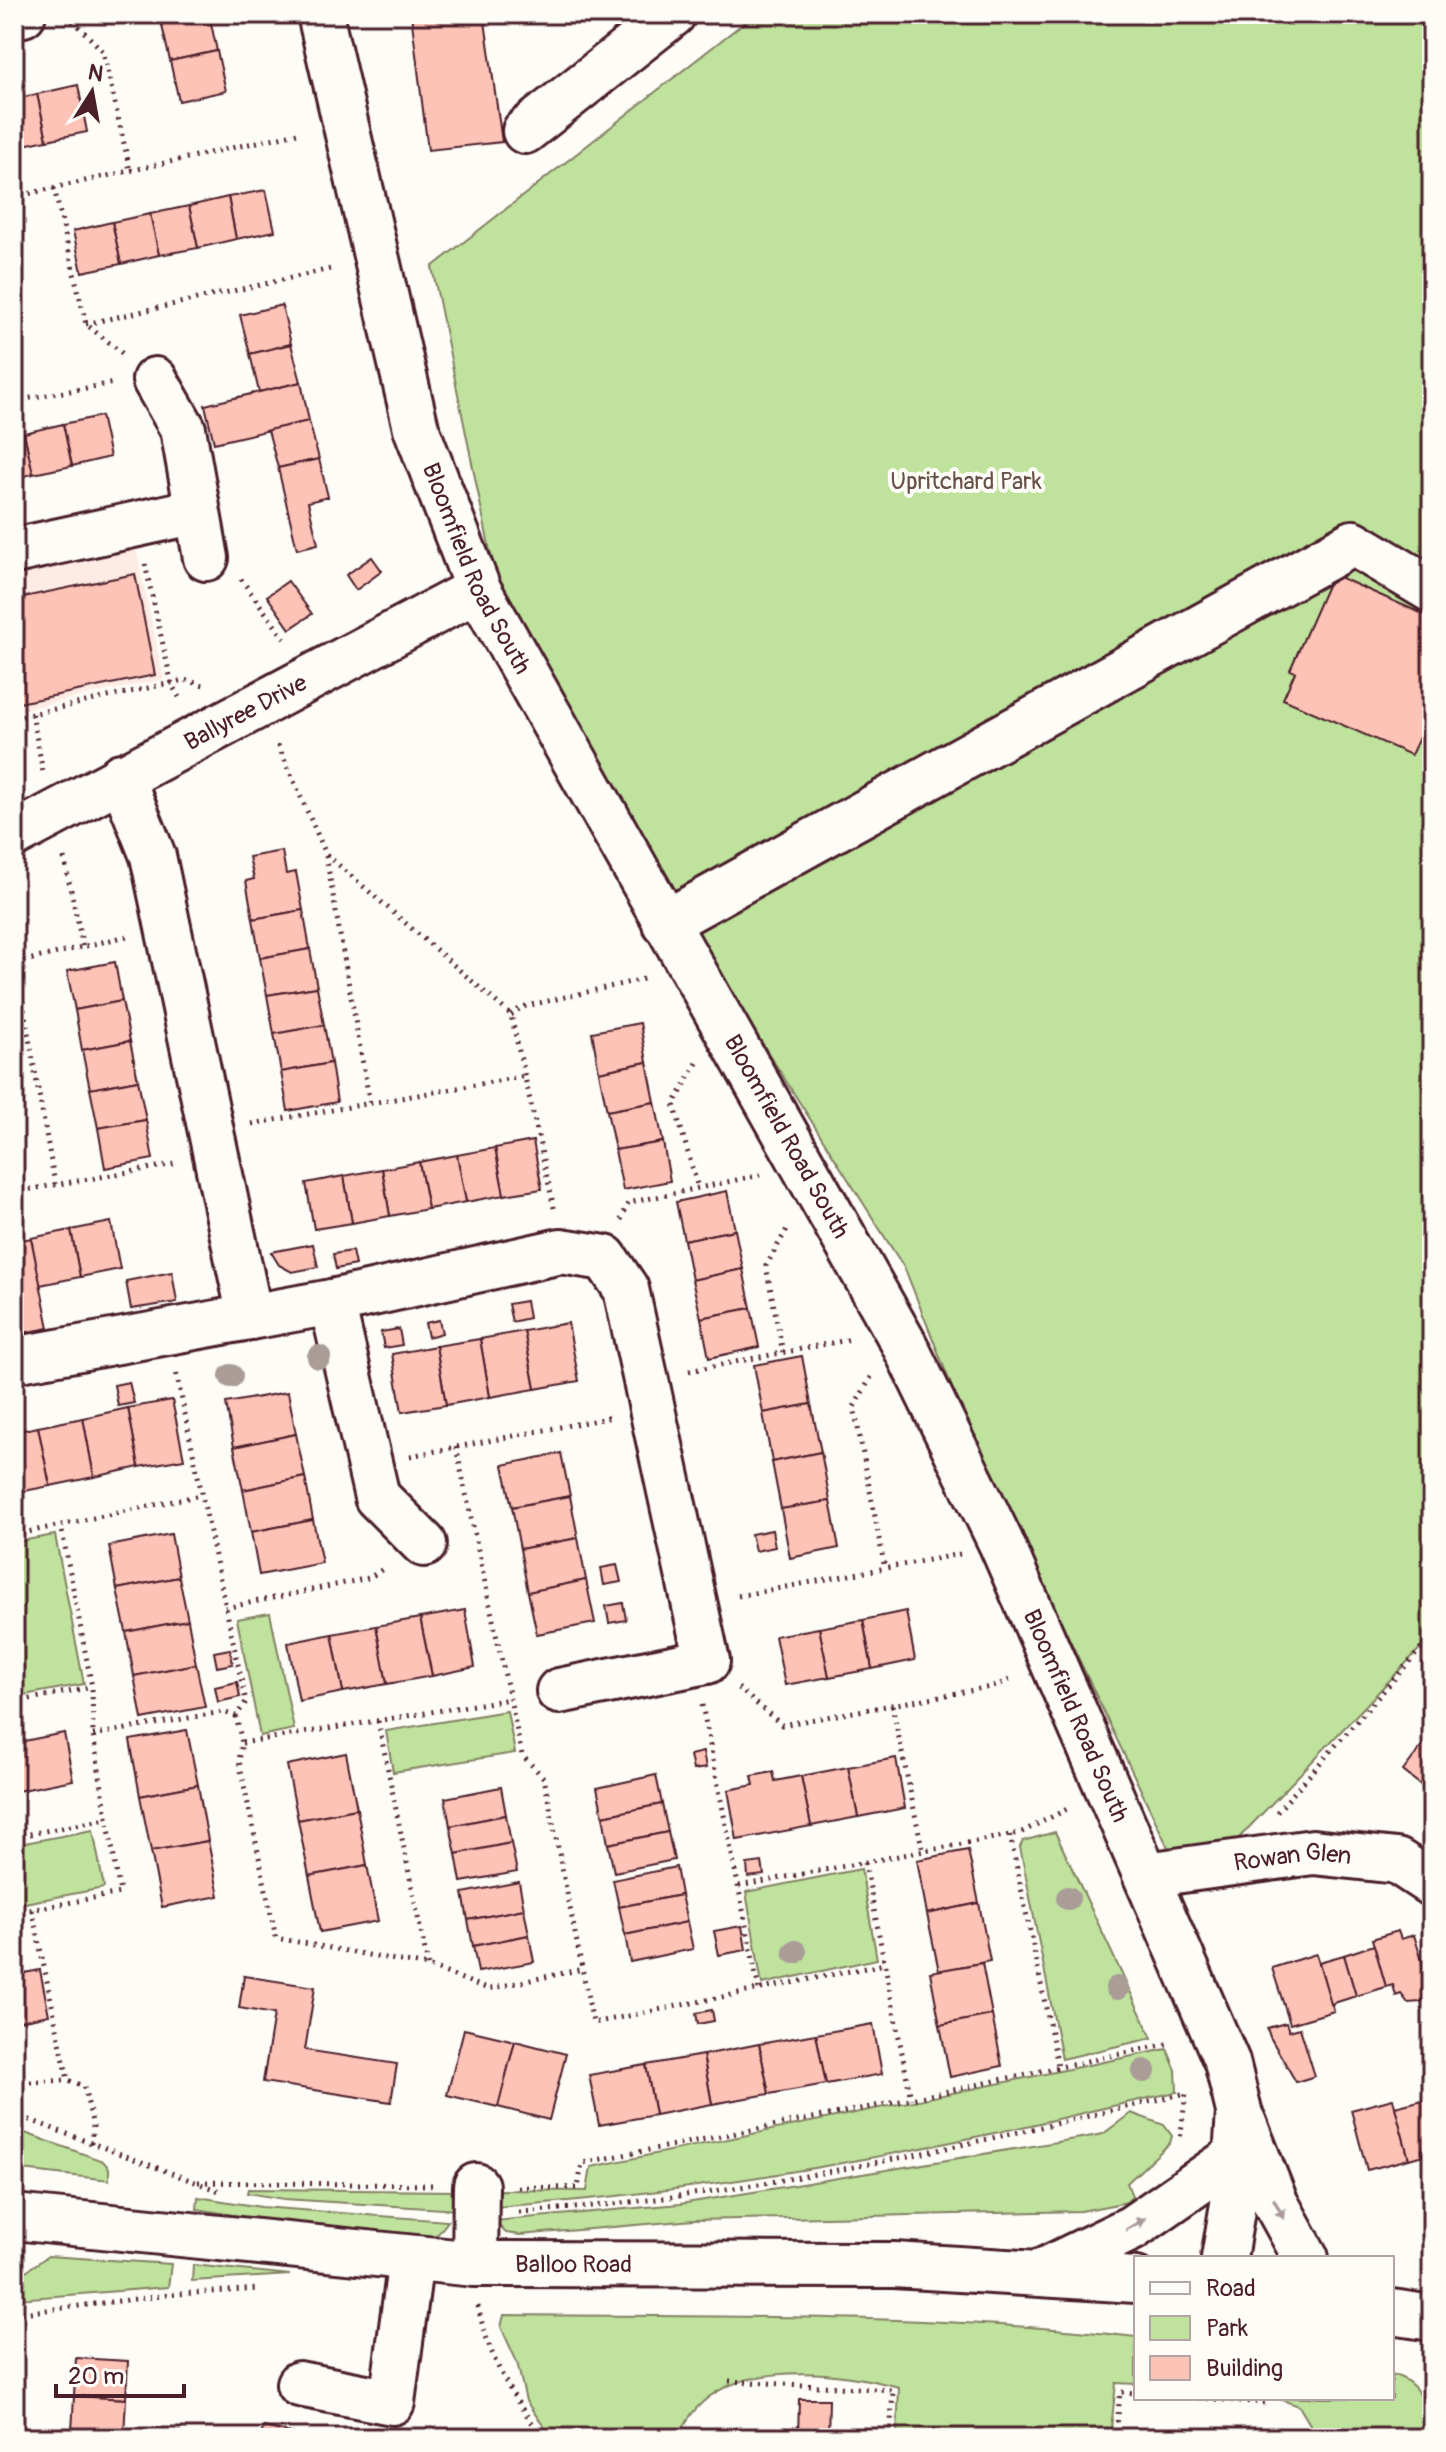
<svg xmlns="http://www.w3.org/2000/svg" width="1446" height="2452" font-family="Pangolin,sans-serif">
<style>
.built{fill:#fdebe4}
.green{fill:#bfe39d;stroke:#848164;stroke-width:2}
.building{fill:#fec3b7;stroke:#4a1f2b;stroke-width:2}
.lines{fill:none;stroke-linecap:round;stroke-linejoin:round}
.minor-casing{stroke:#4a1f2b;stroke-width:50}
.path{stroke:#4a1f2b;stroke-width:5;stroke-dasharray:2 6;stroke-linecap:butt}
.minor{stroke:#fdfcf7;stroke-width:44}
.tree{fill:#aa9d97}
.oneway{fill:#ac999b}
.labels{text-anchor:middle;stroke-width:8;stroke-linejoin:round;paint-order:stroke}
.park-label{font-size:24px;fill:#675048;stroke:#fdfcf7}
.street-label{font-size:24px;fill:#4a1f2b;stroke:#fdfcf7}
</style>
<rect width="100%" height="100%" fill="#fdfcf7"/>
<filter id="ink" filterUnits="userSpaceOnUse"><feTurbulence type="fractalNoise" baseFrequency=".0125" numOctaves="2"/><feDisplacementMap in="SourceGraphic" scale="16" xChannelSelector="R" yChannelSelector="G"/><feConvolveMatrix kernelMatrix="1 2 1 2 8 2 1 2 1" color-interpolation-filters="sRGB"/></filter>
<g filter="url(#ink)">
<polygon class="built" points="135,544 164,679 14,711 14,570"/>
<g class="green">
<polygon points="755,14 1432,14 1432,1636 1235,1842 1174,1860 961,1410 905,1269 736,1002 501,605 432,267"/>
<polygon points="55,1535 84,1684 24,1695 14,1642 14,1542"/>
<polygon points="270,1613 294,1729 260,1736 237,1619"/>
<polygon points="507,1711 515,1753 393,1772 386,1731"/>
<polygon points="93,1830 104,1888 14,1905 14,1845"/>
<polygon points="1055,1832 1152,2038 1062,2059 1020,1847 1023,1841"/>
<polygon points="861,1869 877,1959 762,1984 746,1892"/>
<path d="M1167 2049 1176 2070 1177 2092C1118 2104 1059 2119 999 2132 833 2168 663 2196 493 2207L497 2190 587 2191 591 2167Z"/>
<polygon points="1131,2113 1164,2125 1172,2136 1170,2143 1127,2183 1132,2196 1127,2202 1081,2211 694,2220 520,2235 506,2233 494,2221 680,2204 1087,2137 1103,2134"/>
<polygon points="14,2129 103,2161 109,2168 109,2180 14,2169"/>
<polygon points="248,2189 458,2191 458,2210 284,2199 247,2193"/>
<polygon points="198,2197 261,2207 448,2221 438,2234 429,2237 287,2224 197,2209"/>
<polygon points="48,2256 171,2264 168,2287 18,2299 23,2273"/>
<polygon points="193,2265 290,2275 192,2281"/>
<path d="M504 2315C714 2317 927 2313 1136 2337V2384L1116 2383 1110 2438H897L899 2387C831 2369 708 2355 679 2438H552L526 2401 517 2362 501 2327Z"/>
<path d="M1392 2375C1420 2380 1432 2413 1432 2438H1318L1299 2406 1277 2398H1392Z"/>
</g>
<g class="building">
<polygon points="191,14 209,14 217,51 170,61 161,21"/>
<polygon points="411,14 484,14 502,142 428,150"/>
<polygon points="217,51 226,91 179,101 170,61"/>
<polygon points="78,85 87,132 47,140 37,94"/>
<polygon points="37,94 47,140 14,147 14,99"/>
<polygon points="266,190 275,231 236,239 228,197"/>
<polygon points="228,197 236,239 198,248 189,206"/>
<polygon points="189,206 198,248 159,255 150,214"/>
<polygon points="150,214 159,255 121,264 112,222"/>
<polygon points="112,222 121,264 82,272 73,231"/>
<polygon points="282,305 291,344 250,354 240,315"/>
<polygon points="291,344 301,382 259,392 250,354"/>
<polygon points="301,382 309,421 214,443 205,405"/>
<polygon points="101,416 110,457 72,466 63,424"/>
<polygon points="309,421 319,459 278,468 268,430"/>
<polygon points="63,424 72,466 33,474 24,433"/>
<polygon points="24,433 33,474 14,478 14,435"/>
<polygon points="319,459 328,497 308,502 318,544 297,549 278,468"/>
<polygon points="372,557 382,571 356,590 346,575"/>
<polygon points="135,574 155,675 14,704 14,599"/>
<polygon points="1332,574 1432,618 1432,733 1423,729 1411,755 1283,699 1295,672 1290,670"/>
<polygon points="288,581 312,614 290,629 267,596"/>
<polygon points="282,851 286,874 296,872 303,910 253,919 246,881 254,879 249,857"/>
<polygon points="303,910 310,949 260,958 253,919"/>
<polygon points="310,949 317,987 267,995 260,958"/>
<polygon points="115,962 122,1001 75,1010 67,971"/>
<polygon points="317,987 324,1025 274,1034 267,995"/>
<polygon points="122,1001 130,1041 82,1050 75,1010"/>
<polygon points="640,1023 647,1062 599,1072 592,1032"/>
<polygon points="324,1025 331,1063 281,1072 274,1034"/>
<polygon points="130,1041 138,1080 90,1089 82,1050"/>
<polygon points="647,1062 655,1102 607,1111 599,1072"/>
<polygon points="331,1063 337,1102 288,1111 281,1072"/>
<polygon points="138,1080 146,1120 98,1128 90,1089"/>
<polygon points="655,1102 663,1142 615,1150 607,1111"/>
<polygon points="146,1120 153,1159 105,1168 98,1128"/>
<polygon points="533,1141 542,1189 504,1195 495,1148"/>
<polygon points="663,1142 670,1181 623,1190 615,1150"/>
<polygon points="495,1148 504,1195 466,1202 457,1155"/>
<polygon points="457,1155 466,1202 428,1209 419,1162"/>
<polygon points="419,1162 428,1209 390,1216 382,1169"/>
<polygon points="382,1169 390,1216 352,1223 344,1176"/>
<polygon points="344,1176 352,1223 314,1229 306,1183"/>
<polygon points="727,1191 735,1230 684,1240 676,1202"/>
<polygon points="111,1222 120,1269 80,1277 71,1230"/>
<polygon points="71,1230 80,1277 40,1285 31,1238"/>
<polygon points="735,1230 743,1269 692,1280 684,1240"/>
<polygon points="31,1238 49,1328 18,1334 14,1315 23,1313 17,1290 14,1290 14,1242"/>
<polygon points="313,1244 318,1267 292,1272 279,1265 271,1252"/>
<polygon points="352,1251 355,1265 336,1269 333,1254"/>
<polygon points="743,1269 751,1308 701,1318 692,1280"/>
<polygon points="172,1272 177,1302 131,1309 126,1281"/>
<polygon points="526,1301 529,1318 512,1322 508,1304"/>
<polygon points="751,1308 759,1347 709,1358 701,1318"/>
<polygon points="439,1320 442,1333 428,1337 425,1323"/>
<polygon points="568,1323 579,1381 535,1389 524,1331"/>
<polygon points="399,1329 402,1345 384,1348 381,1332"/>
<polygon points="524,1331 535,1389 490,1397 480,1339"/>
<polygon points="480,1339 490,1397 446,1405 436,1346"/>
<polygon points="436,1346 446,1405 402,1412 392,1354"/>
<polygon points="802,1356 811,1404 763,1413 754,1365"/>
<polygon points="129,1382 134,1403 118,1406 114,1385"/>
<polygon points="288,1392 296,1434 234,1447 226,1403"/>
<polygon points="172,1400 184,1459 139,1467 128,1408"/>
<polygon points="811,1404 821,1452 772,1462 763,1413"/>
<polygon points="128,1408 139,1467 94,1477 83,1418"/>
<polygon points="83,1418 94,1477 50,1486 38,1427"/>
<polygon points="38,1427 50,1486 14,1493 14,1432"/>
<polygon points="296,1434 305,1477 243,1490 234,1447"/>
<polygon points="821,1452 830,1501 781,1509 772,1462"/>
<polygon points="561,1453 570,1496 512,1507 503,1465"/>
<polygon points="305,1477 313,1520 251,1532 243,1490"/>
<polygon points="570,1496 578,1538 520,1549 512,1507"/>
<polygon points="830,1501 839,1548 790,1558 781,1509"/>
<polygon points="313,1520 322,1563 259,1575 251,1532"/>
<polygon points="772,1530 775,1547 755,1551 751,1534"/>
<polygon points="171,1534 179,1577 117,1589 109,1546"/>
<polygon points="578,1538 586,1580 528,1592 520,1549"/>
<polygon points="617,1565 621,1582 604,1585 601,1568"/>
<polygon points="179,1577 188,1620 126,1632 117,1589"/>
<polygon points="586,1580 595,1623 537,1634 528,1592"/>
<polygon points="623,1603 626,1620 609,1623 606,1606"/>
<polygon points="465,1610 475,1667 432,1676 420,1618"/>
<polygon points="906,1611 915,1660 872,1669 863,1620"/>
<polygon points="420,1618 432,1676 387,1684 376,1626"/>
<polygon points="188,1620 196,1664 134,1676 126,1632"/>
<polygon points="863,1620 872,1669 829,1677 819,1628"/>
<polygon points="376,1626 387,1684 343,1692 332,1634"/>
<polygon points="819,1628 829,1677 785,1685 775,1636"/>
<polygon points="332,1634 343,1692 299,1701 288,1643"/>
<polygon points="230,1649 233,1664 217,1667 214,1652"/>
<polygon points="196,1664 205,1707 142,1719 134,1676"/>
<polygon points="237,1682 240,1697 218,1702 215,1687"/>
<polygon points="187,1730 198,1785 140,1796 130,1740"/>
<polygon points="64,1733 73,1780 17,1791 14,1743"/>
<polygon points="1431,1734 1432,1734 1432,1794 1403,1771"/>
<polygon points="703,1752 706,1768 693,1770 690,1755"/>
<polygon points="346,1753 357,1809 298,1820 287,1765"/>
<polygon points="896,1758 905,1808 858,1817 848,1767"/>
<polygon points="848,1767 858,1817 811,1826 801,1776"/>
<polygon points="773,1772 775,1781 801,1776 811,1826 737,1840 728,1790 754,1785 752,1776"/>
<polygon points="656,1775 662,1804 603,1816 597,1788"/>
<polygon points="198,1785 208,1841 151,1851 140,1796"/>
<polygon points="501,1787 506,1815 450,1826 445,1798"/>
<polygon points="662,1804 668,1832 608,1844 603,1816"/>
<polygon points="357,1809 367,1865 309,1876 298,1820"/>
<polygon points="506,1815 511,1843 456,1854 450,1826"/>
<polygon points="668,1832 674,1860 614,1872 608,1844"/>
<polygon points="208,1841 219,1896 162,1907 151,1851"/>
<polygon points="511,1843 517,1872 461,1882 456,1854"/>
<polygon points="968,1850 979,1903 927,1914 917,1860"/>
<polygon points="762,1862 764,1875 748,1877 747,1864"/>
<polygon points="367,1865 378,1921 320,1932 309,1876"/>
<polygon points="676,1867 681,1895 619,1907 613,1880"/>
<polygon points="519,1882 524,1909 468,1920 463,1893"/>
<polygon points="681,1895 687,1922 625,1935 619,1907"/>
<polygon points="979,1903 990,1961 939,1971 927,1914"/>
<polygon points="524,1909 529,1935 473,1946 468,1920"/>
<polygon points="687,1922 693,1949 630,1962 625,1935"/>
<polygon points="742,1926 746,1950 719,1955 714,1931"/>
<polygon points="1398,1931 1401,1939 1414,1935 1431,1990 1421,2002 1408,2003 1401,1994 1396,1996 1393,1985 1386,1987 1372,1939"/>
<polygon points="529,1935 534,1962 478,1972 473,1946"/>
<polygon points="1374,1945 1386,1987 1356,1996 1344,1955"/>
<polygon points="1316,1954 1334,2011 1290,2024 1272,1968"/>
<polygon points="1344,1955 1356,1996 1331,2004 1319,1962"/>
<polygon points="982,1963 992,2015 940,2025 930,1972"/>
<polygon points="40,1970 49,2015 14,2022 14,1975"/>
<polygon points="244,1976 315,1987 305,2050 397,2064 391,2102 263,2082 274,2014 239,2008"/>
<polygon points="712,2010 714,2021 698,2024 696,2013"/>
<polygon points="992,2015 1002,2066 950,2077 940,2025"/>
<polygon points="1286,2023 1289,2031 1300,2028 1315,2076 1296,2082 1270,2037 1267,2028"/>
<polygon points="873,2024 882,2074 826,2084 816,2034"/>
<polygon points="464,2029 515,2041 498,2107 447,2095"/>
<polygon points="816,2034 826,2084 769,2094 759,2044"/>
<polygon points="515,2041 566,2054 549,2120 498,2107"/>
<polygon points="759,2044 769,2094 712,2104 703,2055"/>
<polygon points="703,2055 712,2104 655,2115 646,2065"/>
<polygon points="646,2065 655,2115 599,2125 589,2075"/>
<polygon points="1393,2099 1409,2159 1367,2170 1351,2110"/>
<polygon points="1427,2099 1432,2117 1432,2147 1422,2150 1423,2155 1409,2159 1395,2107"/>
<polygon points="76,2358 128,2361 126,2399 74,2396"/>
<polygon points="74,2396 126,2399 124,2435 72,2432"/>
<polygon points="799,2399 829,2399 828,2438 798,2438"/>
<polygon points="263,2427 300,2435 299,2438 261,2438"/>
<polygon points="134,2431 180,2432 180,2438 134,2438"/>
<polygon points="705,2432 756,2434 756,2438 705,2438"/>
<polygon points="1136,2433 1192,2437 1192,2438 1135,2438"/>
</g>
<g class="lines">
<defs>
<g id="minor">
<path id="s1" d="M320 14 416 428 478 589 903 1342 1001 1543 1227 2062 1239 2111 1233 2204 1224 2258"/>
<polyline points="14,16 23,14"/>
<polyline points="525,131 673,14"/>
<polyline points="155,380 183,429 206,558"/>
<polyline points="14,551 197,511"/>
<polyline points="121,776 153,856 250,1317"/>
<path id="s2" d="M14 835 478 589"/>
<polyline points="665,923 1353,543 1432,590"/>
<polyline points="332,1302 377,1497 424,1544"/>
<polyline points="14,1360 332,1302 561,1251 605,1258 626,1289 707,1661 559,1691"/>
<path id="s3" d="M1146 1875 1313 1852 1397 1861 1432 1884"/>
<polyline points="1243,2121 1275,2202 1306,2258"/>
<path id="s4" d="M14 2217 475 2264 894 2265 1136 2280"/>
<polyline points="475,2264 476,2186"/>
<polyline points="1041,2272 1132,2228 1236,2156"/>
<polyline points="1392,2312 1432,2318"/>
<polyline points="299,2384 392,2402 411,2259"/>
</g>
</defs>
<use href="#minor" class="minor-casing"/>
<g class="path">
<polyline points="67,15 103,51 130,170"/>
<polyline points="54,188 86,324 123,354"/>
<polyline points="14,197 302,132"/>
<polyline points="86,324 335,268"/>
<polyline points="14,401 114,383"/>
<polyline points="145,564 172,685 179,697"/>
<polyline points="241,579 287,642"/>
<polyline points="32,714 43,772"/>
<polyline points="14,718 184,680 204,685"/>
<polyline points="278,745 326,854 511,1015 554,1208"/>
<polyline points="326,856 370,1104"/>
<polyline points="64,858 83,947"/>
<polyline points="14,954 55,1184"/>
<polyline points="16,963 127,936"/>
<polyline points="511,1015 522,1007 648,978"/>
<polyline points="697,1063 674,1104 698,1188"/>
<polyline points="252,1124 526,1076"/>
<polyline points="14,1192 175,1164"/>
<polyline points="621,1220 628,1203 760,1175"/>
<polyline points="783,1353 766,1266 787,1229"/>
<polyline points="689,1371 852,1339"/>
<polyline points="871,1377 854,1407 885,1569"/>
<polyline points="456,1447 522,1755 544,1778 593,2023 885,1964"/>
<polyline points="410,1456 612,1417"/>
<polyline points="14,1535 201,1495"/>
<polyline points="738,1596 960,1554"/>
<polyline points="225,1608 369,1578 386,1567"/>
<polyline points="14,1674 19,1701"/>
<polyline points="738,1688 782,1725 996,1686 1013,1678"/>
<polyline points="14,1702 92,1687"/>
<polyline points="702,1705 759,1990"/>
<polyline points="892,1705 923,1852"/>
<polyline points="236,1716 242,1743 239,1761 276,1938 428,1966 488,1989 583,1969"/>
<polyline points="378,1721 428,1966"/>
<polyline points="93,1735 222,1712 236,1716 246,1702 176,1372"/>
<polyline points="242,1743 510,1699"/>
<polyline points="1277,1812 1432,1636"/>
<polyline points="1010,1835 1058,2066"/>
<polyline points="14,1837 107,1819"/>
<polyline points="865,1863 911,2099"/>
<polyline points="739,1886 1020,1833 1071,1807"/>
<polyline points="32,1910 68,2080"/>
<polyline points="14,1913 120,1893 93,1735 92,1687 61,1526"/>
<polyline points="14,2083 68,2080 84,2086 93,2126 91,2144"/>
<polyline points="14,2114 219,2191"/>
<polyline points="198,2182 432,2185"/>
<polyline points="518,2187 578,2188 582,2163 911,2099 1171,2043"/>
<path d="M519 2212C744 2198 967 2145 1186 2093L1180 2140"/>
<path d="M478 2306C488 2356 512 2399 544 2438"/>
<polyline points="14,2314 177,2294 260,2289"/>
<polyline points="729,2381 893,2390 890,2438"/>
<polyline points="1199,2398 1265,2403"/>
<polyline points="1116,2438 1120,2392 1136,2393"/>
</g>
<use href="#minor" class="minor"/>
</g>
<g class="tree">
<circle cx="319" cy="1357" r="12"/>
<circle cx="231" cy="1376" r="12"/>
<circle cx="1068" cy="1898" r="12"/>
<circle cx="795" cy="1952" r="12"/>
<circle cx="1117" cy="1988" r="12"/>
<circle cx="1144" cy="2071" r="12"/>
</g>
<defs><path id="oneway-solid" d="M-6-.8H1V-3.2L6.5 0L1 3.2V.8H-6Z" transform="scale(2)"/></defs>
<g class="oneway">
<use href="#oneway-solid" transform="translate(1279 2209) rotate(62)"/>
<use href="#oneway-solid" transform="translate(1136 2224) rotate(-30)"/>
</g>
</g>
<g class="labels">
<g class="park-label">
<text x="966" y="489">Upritchard Park</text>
</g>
<g class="street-label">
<text dy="8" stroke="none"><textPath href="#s1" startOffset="578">Bloomfield Road South</textPath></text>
<text dy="8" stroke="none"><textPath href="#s2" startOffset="262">Ballyree Drive</textPath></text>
<text dy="8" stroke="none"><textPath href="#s1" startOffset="1226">Bloomfield Road South</textPath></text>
<text dy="8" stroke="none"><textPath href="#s1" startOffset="1874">Bloomfield Road South</textPath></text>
<text dy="8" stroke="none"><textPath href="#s3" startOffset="148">Rowan Glen</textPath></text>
<text dy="8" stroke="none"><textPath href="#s4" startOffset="562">Balloo Road</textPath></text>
</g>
</g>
<rect width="1446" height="2452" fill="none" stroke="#fdfcf7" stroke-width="48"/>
<rect x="24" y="24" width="1398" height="2404" fill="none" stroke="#4a1f2b" stroke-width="3" filter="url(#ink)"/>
<rect x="1134" y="2256" width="260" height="144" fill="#fdfcf7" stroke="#b5a4a5" stroke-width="2"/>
<rect x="1150" y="2282" width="40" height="12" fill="#fdfcf7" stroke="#b5a4a5" stroke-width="2"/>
<text x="1206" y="2296" font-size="24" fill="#4a1f2b">Road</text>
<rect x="1150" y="2316" width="40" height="24" fill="#bfe39d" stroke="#b5a4a5" stroke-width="2"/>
<text x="1206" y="2336" font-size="24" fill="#4a1f2b">Park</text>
<rect x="1150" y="2356" width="40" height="24" fill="#fec3b7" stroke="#b5a4a5" stroke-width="2"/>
<text x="1206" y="2376" font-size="24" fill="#4a1f2b">Building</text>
<g transform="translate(92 92) rotate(11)" stroke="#fdfcf7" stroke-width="6" paint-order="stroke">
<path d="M0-6L14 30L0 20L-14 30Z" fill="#4a1f2b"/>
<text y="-12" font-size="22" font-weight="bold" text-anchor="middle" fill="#4a1f2b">N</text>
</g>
<path d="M56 2384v12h128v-12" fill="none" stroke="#4a1f2b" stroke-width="4"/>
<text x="68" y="2384" font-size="24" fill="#4a1f2b" stroke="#fdfcf7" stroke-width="6" paint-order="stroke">20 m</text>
</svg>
